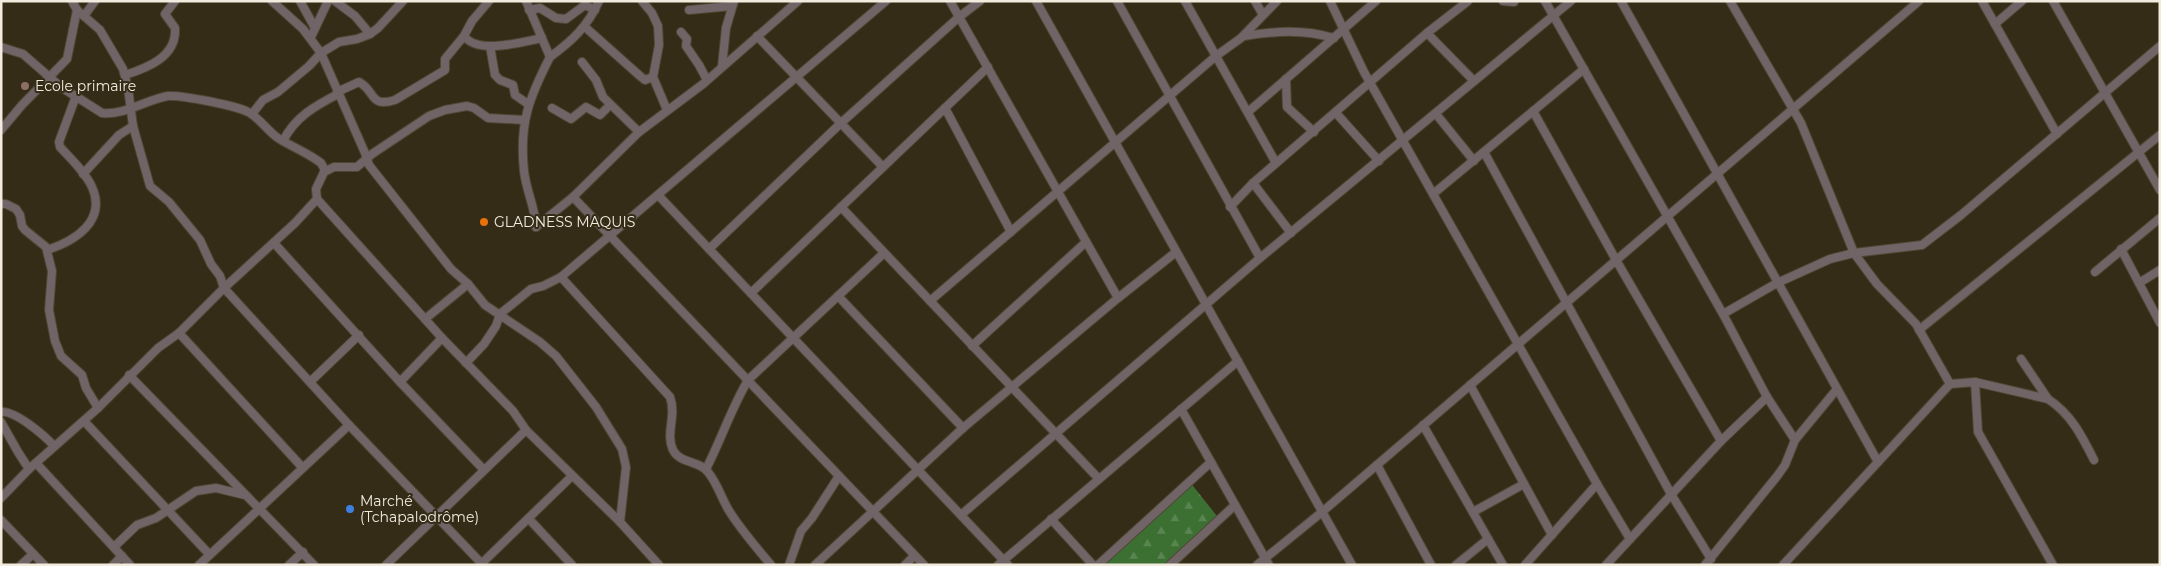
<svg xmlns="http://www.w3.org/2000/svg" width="2161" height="566" font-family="Montserrat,sans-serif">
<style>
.forest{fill:url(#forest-firs)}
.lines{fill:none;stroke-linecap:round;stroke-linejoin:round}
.minor-casing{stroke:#4f4733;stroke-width:10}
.minor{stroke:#716467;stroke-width:8}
.education-dot{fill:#8d6e63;stroke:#352c17;stroke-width:2}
.food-dot{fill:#e8710a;stroke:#352c17;stroke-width:2}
.shop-dot{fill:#3f7fe0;stroke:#352c17;stroke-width:2}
.labels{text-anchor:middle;stroke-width:4;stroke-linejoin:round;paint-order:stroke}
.poi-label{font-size:14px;fill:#f2ecdf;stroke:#352c17;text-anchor:start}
</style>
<defs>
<pattern id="forest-firs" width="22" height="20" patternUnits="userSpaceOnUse" patternTransform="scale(1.25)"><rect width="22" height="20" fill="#3c7033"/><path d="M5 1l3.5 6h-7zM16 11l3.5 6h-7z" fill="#598550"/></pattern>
</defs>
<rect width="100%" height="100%" fill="#352c17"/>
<polygon class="forest" points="1189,481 1217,516 1167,565 1093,564"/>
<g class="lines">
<defs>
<g id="minor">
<polyline points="272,1 303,29 321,53 365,153 369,165 451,269 468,284 485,305 540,342 556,356 596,407 622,449 626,467 620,522"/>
<polyline points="300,1 315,28"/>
<polyline points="335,1 355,16 370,34"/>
<path d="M526 1 550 57C529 98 519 123 524 171 526 190 535 207 536 227"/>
<polyline points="642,1 652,13 658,26 659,45 653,77 667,110"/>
<polyline points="950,1 1118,298"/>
<polyline points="1036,1 1352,565"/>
<polyline points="1117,1 1260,258"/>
<polyline points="1185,1 1276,163"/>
<polyline points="1255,1 1263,15"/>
<polyline points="1330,1 1364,72 1597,484 1630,539"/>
<polyline points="1503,1 1514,2"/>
<polyline points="1545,1 1723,314 1767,397 1795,440"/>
<polyline points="1621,1 1878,462"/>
<polyline points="1730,1 1801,123 1854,253 1877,284 1916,324 1950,384 1975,382 1978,432 2053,565"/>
<polyline points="1982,1 2057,134"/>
<polyline points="2053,1 2160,190"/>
<polyline points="77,10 100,30 123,69 128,88 133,126 150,186 169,202 200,240 211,264 220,276 224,288 349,425 483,565"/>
<polyline points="529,10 540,8 556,18 566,19 585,5 595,10"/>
<polyline points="689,10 732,6"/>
<polyline points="84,16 95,1"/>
<polyline points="1995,24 2022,1"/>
<polyline points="585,27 640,76 645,80 653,77"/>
<polyline points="681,32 687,39 686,46 699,65 707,80"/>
<polyline points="1427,33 1474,81"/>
<path d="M464 36C478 55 522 42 542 38"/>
<polyline points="757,36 883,167"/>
<path d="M1244 36C1275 31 1303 29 1334 38"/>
<polyline points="311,37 328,1"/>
<polyline points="490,46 495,75 500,80 513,85 515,95 528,104"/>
<path d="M1 47 23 54 61 87 102 113C123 116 148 99 168 96 182 95 239 106 250 113 261 120 268 131 278 138 292 147 308 153 321 163L325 170 316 189 317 199 442 338 513 411 526 430 620 522 659 565"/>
<path d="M550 57C572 41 588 26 599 1"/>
<polyline points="582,62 596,80 603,97 639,132"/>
<polyline points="722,66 726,28 734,1"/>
<path d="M125 75C147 68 177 57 175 28L165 14 175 1"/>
<polyline points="1286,79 1287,107 1314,132"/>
<path d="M337 92 359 82C376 91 369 108 395 100L445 70V59L464 36 472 21 489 1"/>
<polyline points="552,108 571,119 586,107 600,115 610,105"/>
<polyline points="945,108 1011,232"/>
<polyline points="1533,111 1616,260 1721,441"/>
<polyline points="1248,112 1376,1"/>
<polyline points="1336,113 1379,161"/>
<polyline points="252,114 263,100 278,92 309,66 321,53 339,42 357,39 370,34 378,28 403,1"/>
<polyline points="1436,114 1474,161"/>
<polyline points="1,130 22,105 67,59 77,10 72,1"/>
<path d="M283 141C295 117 315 106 338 94"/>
<polyline points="1484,152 1671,494 1711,559"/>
<polyline points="324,172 334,167 357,167 372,154 429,116 445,110 467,106 474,108 488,118 524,120"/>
<polyline points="83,174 119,135 133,126"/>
<polyline points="1253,183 1291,233"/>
<polyline points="1433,194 1584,69"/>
<polyline points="658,195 1008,565"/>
<polyline points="573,197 924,565"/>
<polyline points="1,204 6,204 16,209 20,215 22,226 25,230 46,247 52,271 49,310 55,341 61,356 82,375 86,388 98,408"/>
<polyline points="841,207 1099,479"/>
<polyline points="1230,207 1253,183 1427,33 1468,1"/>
<polyline points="536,227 573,197 639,132 703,84 798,1"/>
<polyline points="274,243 400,382 484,470"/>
<polyline points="709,249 841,123 959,17 980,1"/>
<polyline points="2121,249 2160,323"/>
<path d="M47 250C75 241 107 221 92 187 85 172 71 159 60 147L59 142 76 96"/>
<polyline points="2095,272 2160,218"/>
<path d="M561 277 670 397C677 416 665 433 673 450 680 464 699 460 708 472 717 483 721 497 728 509 740 529 756 547 771 565"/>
<polyline points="2139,283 2160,270"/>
<polyline points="751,293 988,67"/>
<polyline points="838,296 963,428"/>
<polyline points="930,301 1216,56 1241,38 1277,1"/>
<polyline points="1723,314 1777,283 1830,259 1854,253 1922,245 1961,215 2160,46"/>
<polyline points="425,319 468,284"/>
<polyline points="1919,330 2160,135"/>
<polyline points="179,333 302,467"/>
<polyline points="972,346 1086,242"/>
<polyline points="466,363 484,344 496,326 500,314 531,289 543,286 561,277 886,1"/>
<polyline points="129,375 314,565"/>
<polyline points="310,382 359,335"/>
<polyline points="400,382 442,338"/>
<polyline points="1975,382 2048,399 2021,359"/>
<polyline points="1470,385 1552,535"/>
<path d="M2048 399C2071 414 2082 436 2094 460"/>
<polyline points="1181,409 1269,565"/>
<path d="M1 412C15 410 45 436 54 446"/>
<polyline points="84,421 209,554"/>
<polyline points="1,422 18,452 29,469"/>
<polyline points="1423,425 1503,565"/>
<polyline points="36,463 130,565"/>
<polyline points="1377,465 1431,565"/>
<path d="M706 469C721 440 731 409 748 380L884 253"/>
<polyline points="1,498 29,469 98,408 158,348 179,333 224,288 295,223 317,199"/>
<polyline points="1473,512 1524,484"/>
<polyline points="961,515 1260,258 1571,1"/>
<polyline points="529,519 572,565"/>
<polyline points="1051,519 1093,565"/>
<polyline points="1,520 44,565"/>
<polyline points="114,547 137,525 156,518 196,491 216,488 245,495"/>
<polyline points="21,565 33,554"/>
<polyline points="113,565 122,556"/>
<polyline points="199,565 349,425"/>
<polyline points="289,565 303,552"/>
<polyline points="386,565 526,430"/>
<polyline points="480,565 572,476"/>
<polyline points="789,565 801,531 812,518 839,476"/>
<polyline points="815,565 963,428 1118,298 1176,252"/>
<polyline points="905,565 914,556"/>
<polyline points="998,565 1238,361"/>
<polyline points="1098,565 1211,462"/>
<polyline points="1170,565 1235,505"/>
<polyline points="1257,565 1322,512 1919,1"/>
<polyline points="1456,565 1488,539"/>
<polyline points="1525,565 1597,484"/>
<polyline points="1606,565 1721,441 1767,397"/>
<polyline points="1705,565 1778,475 1785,465 1795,440 1837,389"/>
<polyline points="1783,565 1950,384"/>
</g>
</defs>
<use href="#minor" class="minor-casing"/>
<use href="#minor" class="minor"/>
</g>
<circle class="education-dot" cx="25" cy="86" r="5"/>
<circle class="food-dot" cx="484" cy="222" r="5"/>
<circle class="shop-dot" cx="350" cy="509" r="5"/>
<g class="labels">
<g class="poi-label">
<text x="35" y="91">Ecole primaire</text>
<text x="494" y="227">GLADNESS MAQUIS</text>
<text x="360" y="506">Marché<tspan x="360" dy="16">(Tchapalodrôme)</tspan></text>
</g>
</g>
<rect width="2161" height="566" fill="none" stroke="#f2ecdf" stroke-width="5"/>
</svg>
